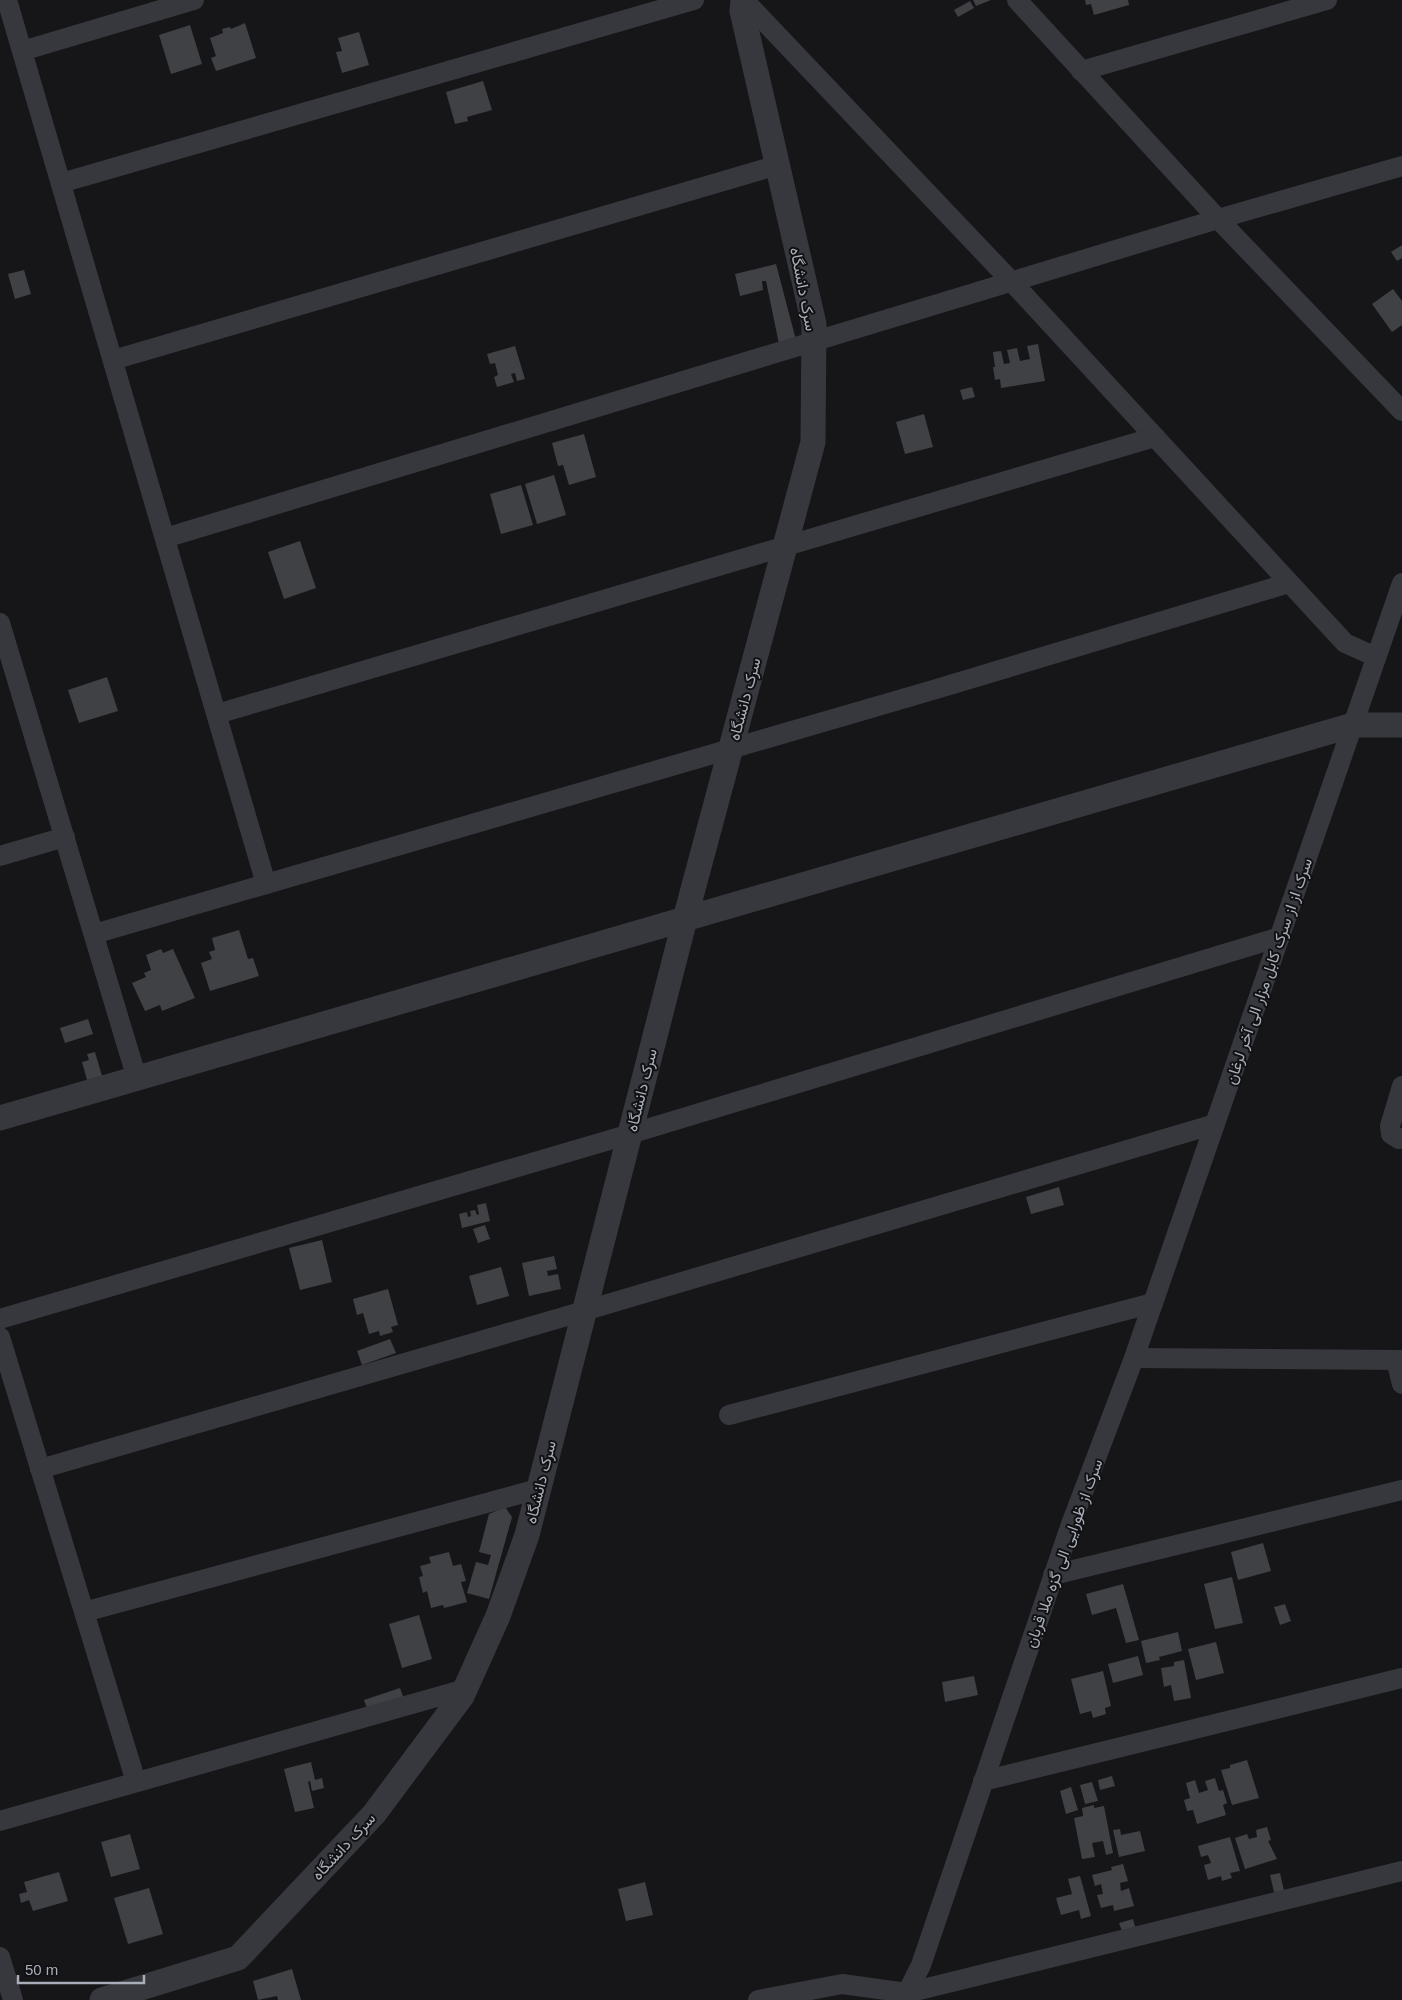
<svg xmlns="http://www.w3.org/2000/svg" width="1402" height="2000" font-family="Arial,Vazirmatn,sans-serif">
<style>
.building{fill:#404145}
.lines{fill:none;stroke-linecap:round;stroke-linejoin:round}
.minor{stroke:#37383d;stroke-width:20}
.tertiary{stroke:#37383d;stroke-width:25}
.labels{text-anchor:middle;stroke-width:4;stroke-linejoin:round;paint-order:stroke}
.street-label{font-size:16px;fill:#a8adb8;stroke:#111113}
</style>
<rect width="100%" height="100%" fill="#161618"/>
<g class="building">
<polygon points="973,0 991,0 976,6"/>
<polygon points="1085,0 1128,0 1129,5 1094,15 1091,4 1086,5"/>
<polygon points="970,1 974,8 958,17 954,10"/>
<polygon points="245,23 256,58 216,71 211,58 216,56 210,38 223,33 222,29 230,27 231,29"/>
<polygon points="190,25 202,64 171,74 159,35"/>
<polygon points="359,32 369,65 342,73 336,52 342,51 338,38"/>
<polygon points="483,81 492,110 467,117 468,121 455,124 446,92"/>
<polygon points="1402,245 1402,258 1397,261 1391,252"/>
<polygon points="776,264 796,340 779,344 766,281 762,281 763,290 740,296 735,274"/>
<polygon points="24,270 31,294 15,299 8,274"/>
<polygon points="1393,289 1402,301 1402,325 1392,332 1372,304"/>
<polygon points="1038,344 1045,381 1001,388 1000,379 995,380 993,367 995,367 993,352 1001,351 1004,364 1010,363 1007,350 1017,348 1020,361 1030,359 1027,346"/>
<polygon points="515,346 525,379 517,381 515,373 511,374 514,382 497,387 494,377 498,375 495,363 490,364 487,354"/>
<polygon points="972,387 975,397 963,400 960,390"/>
<polygon points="924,414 933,447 905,454 896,422"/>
<polygon points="584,434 596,477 569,485 563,465 558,466 552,443"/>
<polygon points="554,475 566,515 537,524 525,484"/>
<polygon points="521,485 533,525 501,534 490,494"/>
<polygon points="300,541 316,588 284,599 268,552"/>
<polygon points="107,677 118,711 79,723 68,690"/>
<polygon points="239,930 248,959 253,958 259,976 210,991 201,963 212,959 209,952 215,950 212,938"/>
<polygon points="161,949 163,953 173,949 195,998 162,1011 160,1005 145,1011 132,983 146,977 144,973 151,970 146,955"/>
<polygon points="88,1019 93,1034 65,1043 60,1028"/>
<polygon points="95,1052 102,1076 87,1080 82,1062 89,1060 87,1054"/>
<polygon points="1059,1187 1064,1205 1031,1214 1026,1197"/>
<polygon points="486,1203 490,1221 462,1228 459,1214 467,1212 468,1217 471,1216 470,1211 475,1210 477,1215 479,1214 477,1205"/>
<polygon points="485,1225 490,1239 478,1243 473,1229"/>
<polygon points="322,1240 332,1282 300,1290 289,1248"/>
<polygon points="554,1256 557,1269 547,1271 548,1276 558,1274 561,1289 529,1296 522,1263"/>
<polygon points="501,1267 509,1296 477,1305 469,1276"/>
<polygon points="388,1289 398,1325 391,1327 393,1332 380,1336 379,1331 369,1334 363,1313 357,1315 353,1299"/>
<polygon points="390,1339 396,1353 362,1365 357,1351"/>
<polygon points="505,1507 512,1517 489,1599 467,1593 476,1562 488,1565 491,1555 479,1552 489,1514"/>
<polygon points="1263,1543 1271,1571 1238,1580 1231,1552"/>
<polygon points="449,1552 453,1566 461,1564 466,1581 461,1582 467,1602 444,1608 443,1605 431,1608 427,1591 423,1593 419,1577 423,1576 420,1566 431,1563 429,1557"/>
<polygon points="1232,1577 1243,1623 1215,1629 1204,1584"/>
<polygon points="1123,1584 1139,1640 1126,1643 1116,1608 1092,1615 1086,1594"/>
<polygon points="1285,1604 1291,1621 1280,1625 1274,1607"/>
<polygon points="419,1615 432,1659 402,1668 389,1624"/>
<polygon points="1178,1632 1182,1651 1159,1657 1160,1660 1146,1663 1141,1641"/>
<polygon points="1216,1642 1224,1673 1196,1680 1188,1649"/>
<polygon points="1138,1656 1143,1675 1113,1683 1108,1664"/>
<polygon points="1184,1660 1191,1698 1174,1701 1171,1685 1164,1687 1161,1668 1174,1666 1174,1662"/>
<polygon points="1103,1671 1111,1706 1105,1708 1106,1714 1093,1718 1091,1711 1080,1714 1071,1679"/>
<polygon points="974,1676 978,1695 945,1702 942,1682"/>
<polygon points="400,1688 405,1702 369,1714 364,1700"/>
<polygon points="1247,1760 1259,1798 1232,1805 1221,1770 1230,1768 1230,1765"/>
<polygon points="311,1762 315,1780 322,1778 324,1788 312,1791 310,1781 308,1782 314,1808 295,1812 284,1769"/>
<polygon points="1112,1776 1115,1786 1100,1790 1098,1780"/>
<polygon points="1215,1778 1219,1791 1223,1790 1227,1803 1223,1805 1226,1815 1197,1824 1193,1810 1187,1811 1184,1800 1190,1798 1186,1783 1195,1780 1199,1793 1208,1790 1205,1781"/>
<polygon points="1092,1782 1098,1801 1085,1804 1080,1785"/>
<polygon points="1071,1787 1078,1810 1066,1814 1060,1791"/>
<polygon points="1094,1805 1094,1808 1104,1806 1113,1853 1106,1855 1103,1841 1092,1843 1095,1857 1082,1859 1074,1818 1083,1816 1082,1808"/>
<polygon points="1267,1827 1271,1840 1268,1841 1277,1859 1245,1869 1235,1838 1247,1834 1249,1839 1257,1837 1256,1830"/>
<polygon points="1120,1829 1121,1835 1140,1831 1145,1851 1119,1857 1113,1830"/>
<polygon points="130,1834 140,1869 111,1877 101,1842"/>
<polygon points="1230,1837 1240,1871 1230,1873 1232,1878 1222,1881 1221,1876 1208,1880 1204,1865 1211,1863 1208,1855 1201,1857 1198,1846"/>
<polygon points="1123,1864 1128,1881 1120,1883 1121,1891 1129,1888 1134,1906 1114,1911 1113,1905 1101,1908 1097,1895 1103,1894 1101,1884 1095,1886 1092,1875 1112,1870 1111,1867"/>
<polygon points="59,1872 68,1901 33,1911 29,1900 21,1903 19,1894 27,1892 24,1882"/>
<polygon points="1280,1873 1284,1891 1274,1892 1270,1875"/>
<polygon points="1080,1876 1091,1916 1081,1919 1079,1910 1061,1915 1056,1898 1072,1894 1068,1879"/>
<polygon points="645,1882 653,1915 626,1921 618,1889"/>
<polygon points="149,1888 163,1934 128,1944 114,1898"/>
<polygon points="1133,1919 1136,1930 1123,1934 1119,1923"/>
<polygon points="292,1969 301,2000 278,2000 277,1996 258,2000 253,1981"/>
</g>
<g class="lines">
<g class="minor">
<polyline points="7,0 266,884"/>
<polyline points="744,0 1012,282 1345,643 1376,657"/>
<polyline points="1017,0 1218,219 1402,411"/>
<polyline points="22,51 194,0"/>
<polyline points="1081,71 1327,0"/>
<polyline points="61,183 694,0"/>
<polyline points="113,360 778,165"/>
<polyline points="165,538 1218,219 1402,166"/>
<polyline points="0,623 137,1079"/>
<polyline points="217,714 1155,437"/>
<polyline points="0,856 65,837"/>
<polyline points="94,934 933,690 1289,583"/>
<polyline points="1402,1086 1390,1126 1391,1134 1399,1139 1402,1138"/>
<polyline points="0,1319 630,1134 1280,937"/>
<polyline points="0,1337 136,1782"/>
<polyline points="1134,1358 1402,1360"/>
<polyline points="1396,1360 1402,1384"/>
<polyline points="729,1415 1153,1303"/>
<polyline points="40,1469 584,1311 1215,1124"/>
<polyline points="1053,1575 1402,1490"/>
<polyline points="84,1612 538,1489"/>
<polyline points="983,1781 1402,1678"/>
<polyline points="0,1821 465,1689"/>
<polyline points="0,1957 13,2000"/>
<polyline points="758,2000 842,1984 907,1993 1402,1871"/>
<polyline points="908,2000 907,1993 921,1965 1071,1524 1134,1358 1402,583"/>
</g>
<g class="tertiary">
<polyline points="0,1118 1353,725 1402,725"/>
<polyline points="102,2000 238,1958 374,1814 462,1696 498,1616 527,1535 685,919 813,442 814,324 742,11 743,0"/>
</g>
</g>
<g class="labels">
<g class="street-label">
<text transform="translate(804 289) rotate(79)" y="6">سرک دانشگاه</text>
<text transform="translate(744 699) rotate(-75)" y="6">سرک دانشگاه</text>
<text transform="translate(1268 971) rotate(-71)" y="6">سرک از از سرک کابل مزار الی آخر لرغان</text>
<text transform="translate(641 1090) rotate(-76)" y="6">سرک دانشگاه</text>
<text transform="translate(540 1482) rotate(-76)" y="6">سرک دانشگاه</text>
<text transform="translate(1063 1553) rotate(-70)" y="6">سرک از ظورایی الی گزه ملا قربان</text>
<text transform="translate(343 1846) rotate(-47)" y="6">سرک دانشگاه</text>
</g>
</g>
<path d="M18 1975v8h126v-8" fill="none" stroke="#a8adb8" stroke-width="2.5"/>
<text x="25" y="1975" font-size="15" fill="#a8adb8" stroke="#111113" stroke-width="4" paint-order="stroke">50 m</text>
</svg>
